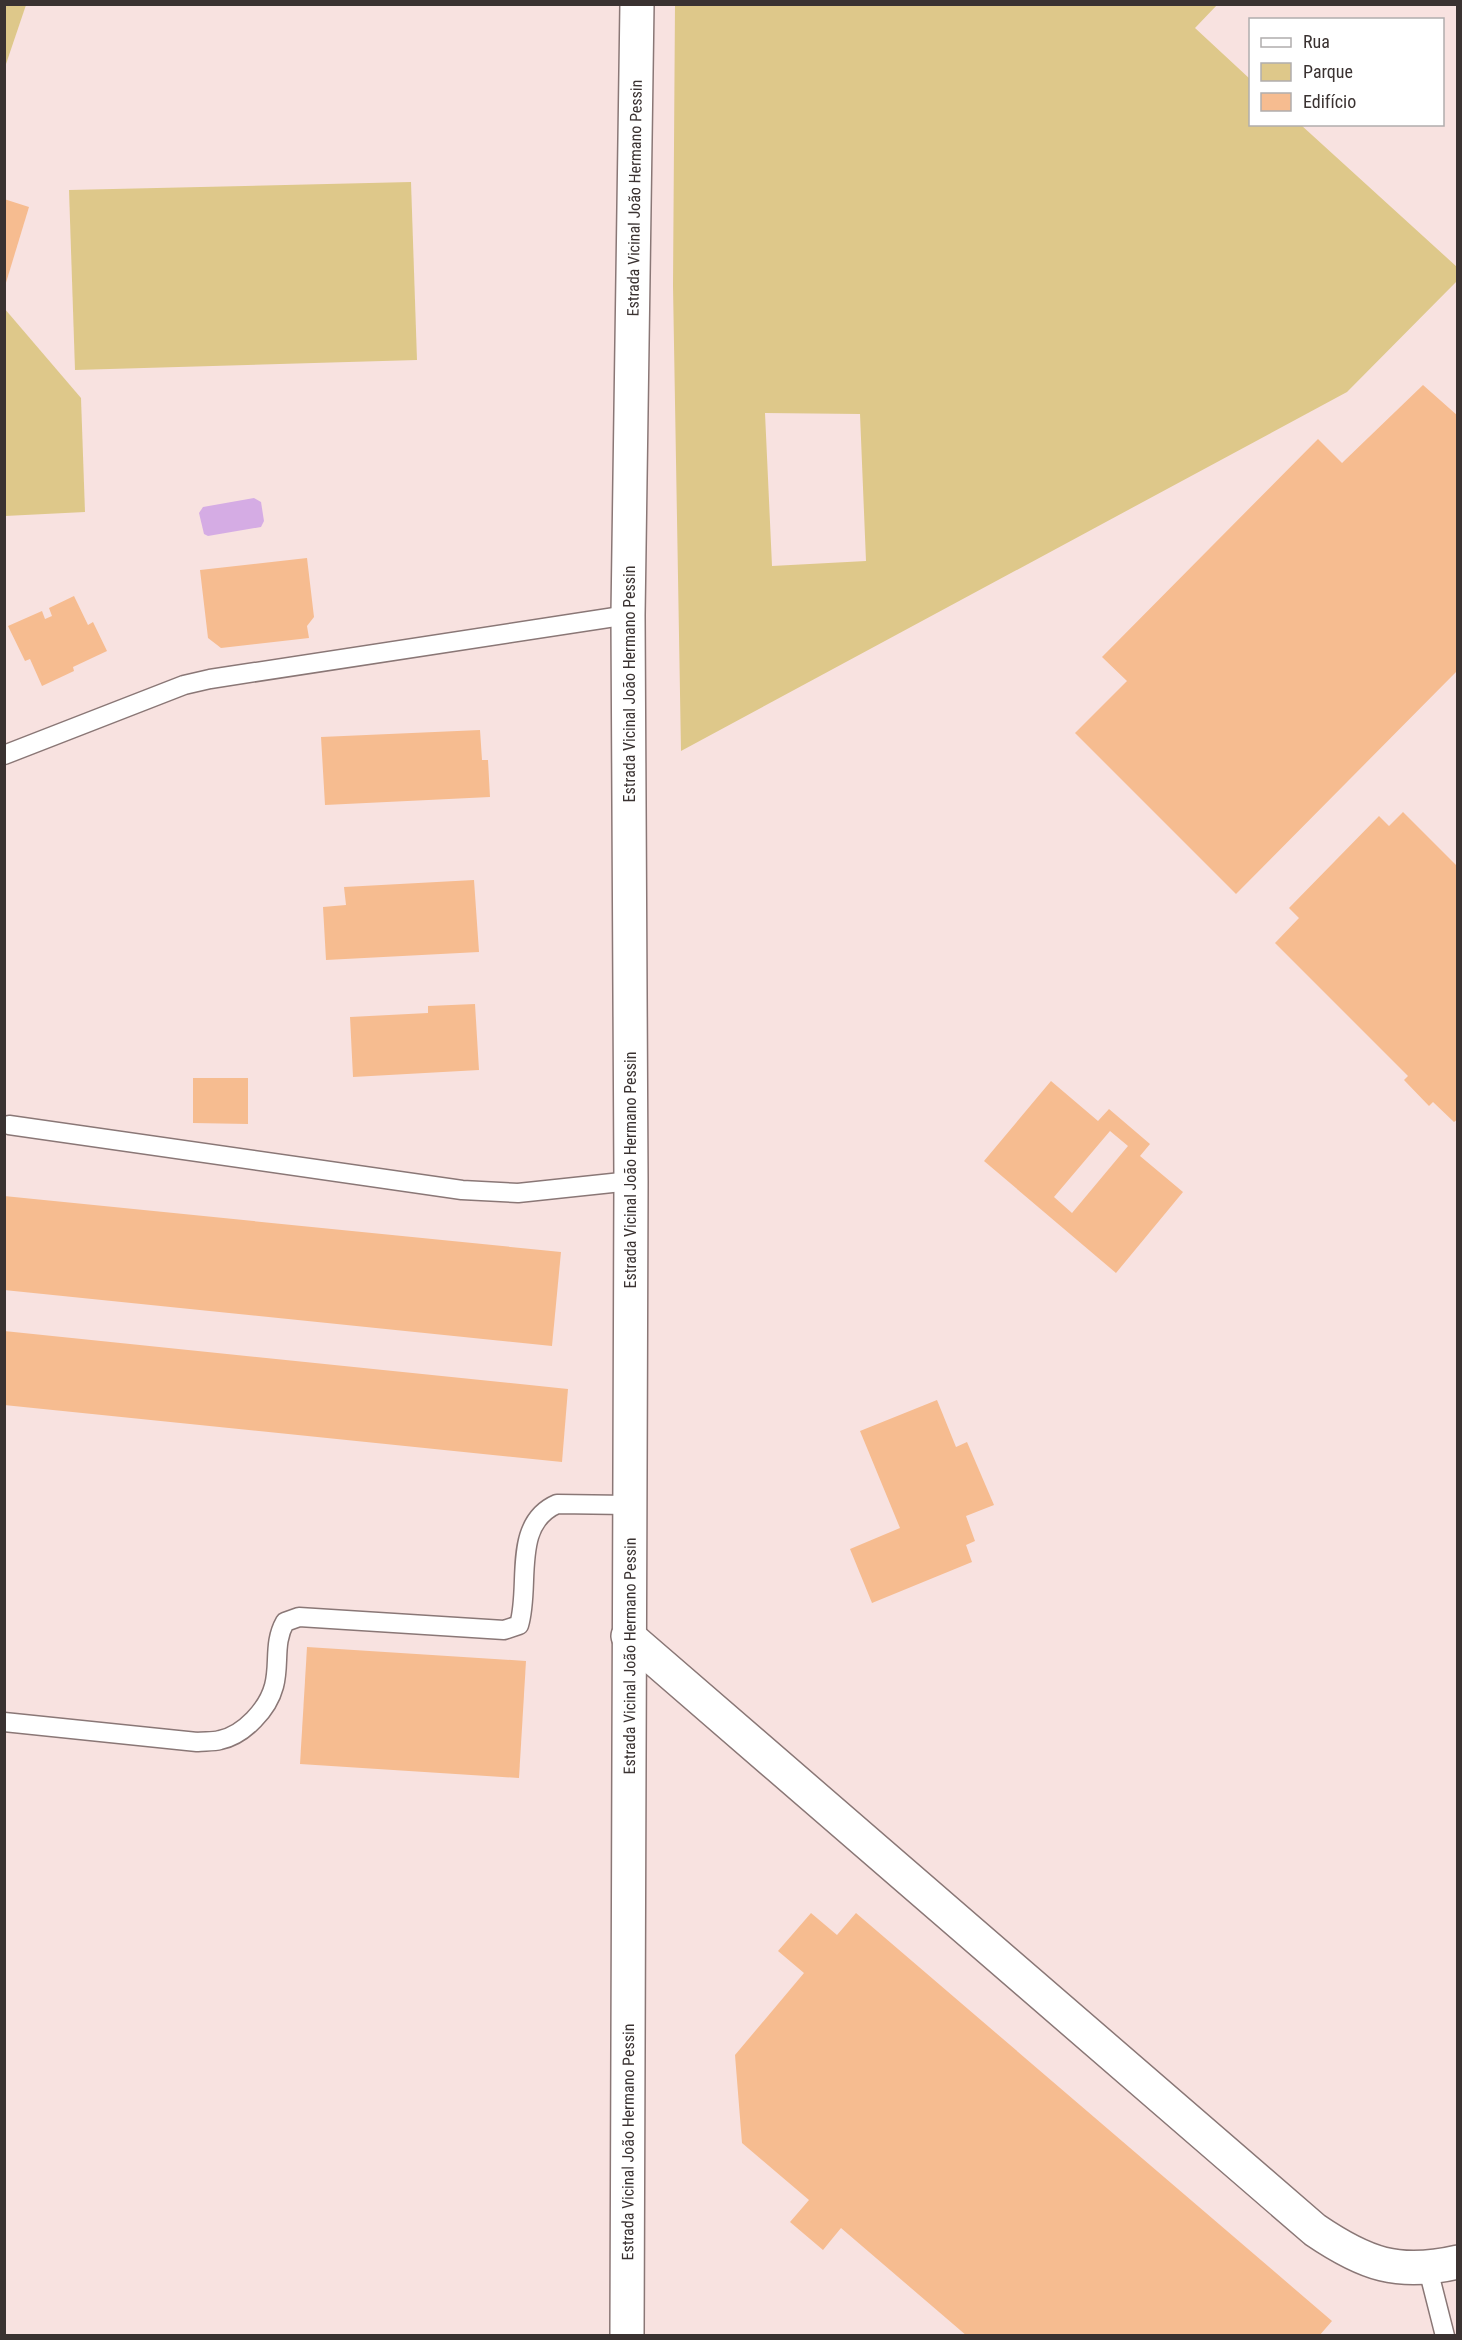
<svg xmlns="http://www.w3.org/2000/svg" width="1462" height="2340" font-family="'Roboto Condensed',sans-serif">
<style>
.green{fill:#dec88a;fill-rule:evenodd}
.water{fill:#d5ace4}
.building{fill:#f6bc90;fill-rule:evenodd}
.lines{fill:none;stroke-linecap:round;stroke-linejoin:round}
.service-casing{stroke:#8a7776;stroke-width:21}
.minor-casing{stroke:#8a7776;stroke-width:36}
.secondary-casing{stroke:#8a7776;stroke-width:36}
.service{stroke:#fff;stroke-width:18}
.minor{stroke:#fff;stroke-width:33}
.secondary{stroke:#fff;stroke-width:33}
.labels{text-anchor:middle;stroke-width:4.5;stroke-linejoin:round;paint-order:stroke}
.street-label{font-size:16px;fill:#3a3231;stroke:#fff}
</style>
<rect width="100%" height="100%" fill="#f8e2e0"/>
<g class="green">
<polygon points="5,4 26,5 5,67 4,5"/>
<path d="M675 5H1217L1195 28 1250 79V124L1301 125 1457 267V281L1347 392 681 751 673 286ZM765 413 860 414 866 561 772 566Z"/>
<polygon points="411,182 417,360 75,370 69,190"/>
<polygon points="4,308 81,398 85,512 5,516"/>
</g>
<polygon class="water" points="254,498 261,502 264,521 261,527 208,536 204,534 199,513 203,507"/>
<g class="building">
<polygon points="4,199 29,207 5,286 4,286"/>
<polygon points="1423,385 1458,416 1458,670 1236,894 1075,733 1127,681 1102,657 1318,439 1342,463"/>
<polygon points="307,558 314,617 307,626 309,638 221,648 208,638 200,570"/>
<polygon points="74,596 88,625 93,622 107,651 73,667 74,671 42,686 30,659 25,661 8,626 42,611 45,619 52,616 49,608"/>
<polygon points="480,730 482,760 488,760 490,797 325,805 321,737"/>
<polygon points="1403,812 1458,867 1458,1119 1454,1122 1433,1102 1429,1106 1404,1080 1408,1076 1275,943 1299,918 1289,908 1379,816 1389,826"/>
<polygon points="474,880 479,952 326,960 323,907 346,905 344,887"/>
<polygon points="475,1004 479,1070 353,1077 350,1017 428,1013 428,1006"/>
<polygon points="193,1078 248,1078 248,1124 193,1123"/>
<path d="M1051 1081 1098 1121 1109 1109 1150 1144 1140 1156 1183 1192 1116 1273 984 1161ZM1110 1131 1128 1146 1072 1213 1054 1197Z"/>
<polygon points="4,1196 561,1252 552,1346 4,1290"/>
<polygon points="4,1331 568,1389 562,1462 4,1405"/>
<polygon points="937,1400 956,1447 967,1442 994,1505 966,1516 975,1541 966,1545 972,1562 872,1603 850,1549 900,1528 860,1431"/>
<polygon points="307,1647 526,1661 519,1778 300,1764"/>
<polygon points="811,1913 837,1935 856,1913 1332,2321 1319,2336 967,2336 841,2228 823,2250 790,2222 809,2200 742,2143 735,2055 804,1973 778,1951"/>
</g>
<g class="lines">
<defs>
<g id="service">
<polyline points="4,755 184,685 210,679 628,615"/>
<polyline points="9,1125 462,1190 518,1193 631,1181"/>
<path d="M4 1722 197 1742C204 1741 213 1742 220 1740 244 1735 268 1709 274 1686 280 1664 273 1643 285 1622L299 1617 504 1630 519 1625C531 1586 511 1524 557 1504L628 1505"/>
<polyline points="1428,2269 1445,2336"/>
</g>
<path id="minor" d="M628 1636 1315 2230C1365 2264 1398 2276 1458 2262"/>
<g id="secondary">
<path id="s1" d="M627 2336 631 1181 628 615 637 4"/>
</g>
</defs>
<use href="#service" class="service-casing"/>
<use href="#minor" class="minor-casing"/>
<use href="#secondary" class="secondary-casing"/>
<use href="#service" class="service"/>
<use href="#minor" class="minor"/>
<use href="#secondary" class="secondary"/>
</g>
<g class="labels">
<g class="street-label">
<text dy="6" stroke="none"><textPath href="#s1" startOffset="2138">Estrada Vicinal João Hermano Pessin</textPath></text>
<text transform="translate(629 684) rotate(-90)" y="6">Estrada Vicinal João Hermano Pessin</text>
<text transform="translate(630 1170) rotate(-90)" y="6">Estrada Vicinal João Hermano Pessin</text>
<text dy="6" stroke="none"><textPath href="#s1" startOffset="680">Estrada Vicinal João Hermano Pessin</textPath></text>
<text dy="6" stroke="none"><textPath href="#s1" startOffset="194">Estrada Vicinal João Hermano Pessin</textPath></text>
</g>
</g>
<rect width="1462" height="2340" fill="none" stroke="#3a3231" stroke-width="12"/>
<rect x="1249" y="18" width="195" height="108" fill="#ffffff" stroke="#b0adad" stroke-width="1.5"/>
<rect x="1261" y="38" width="30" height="9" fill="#ffffff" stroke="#b0adad" stroke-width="1.5"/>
<text x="1303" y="48" font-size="18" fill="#3a3231">Rua</text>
<rect x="1261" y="63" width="30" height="18" fill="#dec88a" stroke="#b0adad" stroke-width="1.5"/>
<text x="1303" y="78" font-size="18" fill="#3a3231">Parque</text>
<rect x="1261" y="93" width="30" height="18" fill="#f6bc90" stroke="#b0adad" stroke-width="1.5"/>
<text x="1303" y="108" font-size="18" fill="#3a3231">Edifício</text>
</svg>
